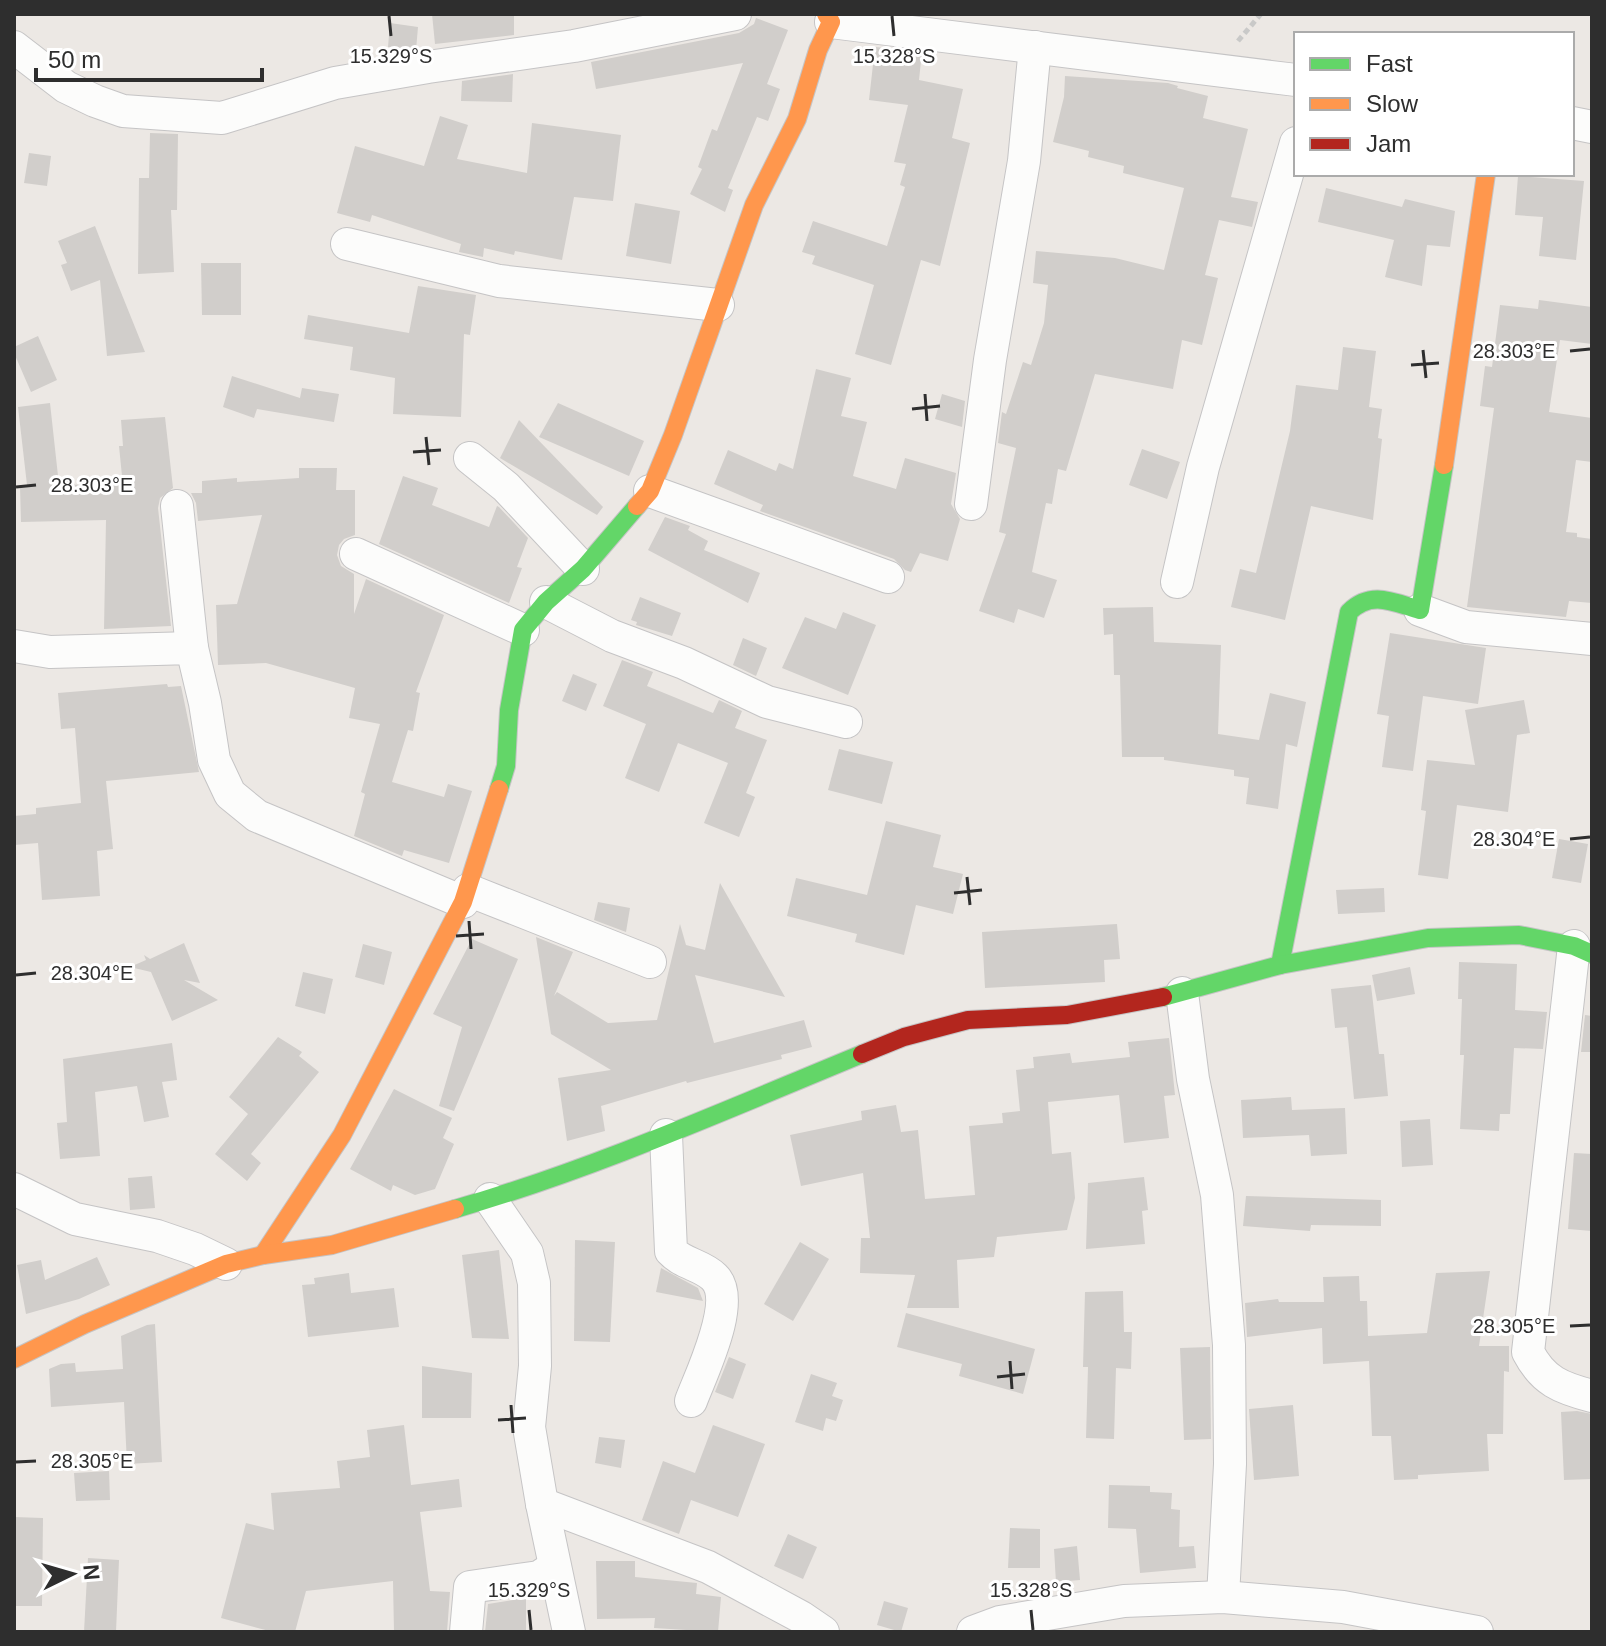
<svg xmlns="http://www.w3.org/2000/svg" width="1606" height="1646" font-family="Helvetica,sans-serif">
<style>
.building{fill:#d1cecb}
.lines{fill:none;stroke-linecap:round;stroke-linejoin:round}
.street-casing{stroke:#c5c4c5;stroke-width:34}
.fast-casing{stroke:#c5c4c5;stroke-width:20}
.slow-casing{stroke:#c5c4c5;stroke-width:20}
.jam-casing{stroke:#c5c4c5;stroke-width:20}
.path{stroke:#c9c9c8;stroke-width:5;stroke-dasharray:6 4;stroke-linecap:butt}
.street{stroke:#fcfcfb;stroke-width:32}
.fast{stroke:#63d668;stroke-width:18}
.slow{stroke:#ff974d;stroke-width:18}
.jam{stroke:#b3261e;stroke-width:18}
.ticks{fill:none;stroke:#2e2e2e;stroke-width:3}
.ticks-label{font-size:20px;text-anchor:middle;fill:#2e2e2e;stroke:#fff;stroke-width:6;stroke-linejoin:round;paint-order:stroke}
</style>
<rect width="100%" height="100%" fill="#ece8e4"/>
<g class="building">
<polygon points="432,14 514,14 514,35 435,44"/>
<polygon points="756,18 788,30 767,84 780,89 768,121 757,117 728,188 733,190 725,212 690,194 702,169 698,167 712,129 717,131 743,63 596,89 591,62 739,33 754,24"/>
<polygon points="390,23 418,27 416,50 388,47"/>
<polygon points="875,47 922,52 919,80 963,89 952,138 970,143 940,266 921,260 891,365 855,354 874,285 812,264 815,256 802,252 813,221 887,246 905,187 900,185 906,164 894,162 908,105 869,100"/>
<polygon points="513,74 512,102 461,101 462,81"/>
<polygon points="1065,76 1168,83 1178,86 1177,88 1208,96 1203,118 1248,129 1231,197 1258,202 1252,227 1219,220 1205,275 1218,278 1202,345 1182,340 1173,389 1095,374 1066,471 1058,469 1052,504 1046,503 1032,572 1057,580 1044,618 1018,609 1014,623 979,611 1006,534 999,532 1016,448 998,443 1002,412 1006,414 1023,362 1031,365 1044,323 1048,285 1033,283 1036,251 1115,258 1164,270 1184,188 1123,173 1124,166 1088,157 1089,151 1053,142 1064,97"/>
<polygon points="440,116 468,125 457,159 527,173 532,123 621,135 613,201 574,197 562,260 515,251 514,255 484,248 483,257 459,252 461,244 372,215 370,222 337,213 355,146 424,166"/>
<polygon points="150,133 178,134 177,210 171,210 174,272 138,274 139,178 149,178"/>
<polygon points="29,153 51,156 47,186 24,183"/>
<polygon points="1518,176 1584,181 1576,260 1539,256 1543,217 1515,215"/>
<polygon points="1326,188 1402,207 1405,199 1455,211 1450,247 1427,245 1422,286 1385,277 1394,240 1318,222"/>
<polygon points="635,203 680,211 671,264 626,256"/>
<polygon points="95,226 114,275 145,352 107,356 100,280 71,291 61,265 67,263 58,241"/>
<polygon points="201,263 241,263 241,315 202,315"/>
<polygon points="418,286 476,295 470,335 464,334 461,417 393,414 395,378 350,370 353,347 304,339 308,315 409,333"/>
<polygon points="1539,300 1592,307 1592,344 1560,340 1549,412 1592,418 1592,462 1576,460 1566,532 1577,533 1577,537 1592,539 1592,603 1569,601 1566,617 1467,607 1494,408 1480,406 1485,366 1492,367 1500,305 1538,309"/>
<polygon points="38,336 57,380 31,392 14,353 14,347"/>
<polygon points="1343,347 1376,351 1369,407 1382,409 1378,438 1382,439 1373,520 1311,506 1285,620 1231,607 1240,569 1256,573 1290,431 1296,385 1338,390"/>
<polygon points="816,369 851,378 841,416 867,422 853,476 896,489 905,458 956,473 951,504 960,519 948,561 920,553 911,572 905,570 894,559 760,511 763,505 714,484 728,450 776,471 779,463 793,469"/>
<polygon points="232,376 300,398 302,388 339,394 334,422 257,409 254,418 223,407"/>
<polygon points="942,394 965,401 962,427 935,419"/>
<polygon points="50,403 59,485 114,484 114,476 122,476 119,446 123,446 121,420 165,417 173,488 160,498 158,508 171,626 104,629 106,520 21,522 20,486 27,485 18,407"/>
<polygon points="558,403 644,441 629,476 539,437"/>
<polygon points="519,420 603,507 597,515 500,458"/>
<polygon points="1142,449 1180,462 1167,499 1129,485"/>
<polygon points="299,468 337,468 336,490 355,490 355,535 344,539 339,545 337,555 341,566 354,574 354,614 366,579 444,615 416,692 420,693 413,731 408,730 392,782 444,797 448,784 472,791 449,863 404,850 402,856 354,836 365,794 361,792 380,724 349,718 355,688 266,663 218,665 216,605 237,604 262,515 198,521 196,503 191,493 202,493 202,481 237,478 237,482 299,478"/>
<polygon points="403,476 438,488 432,505 489,527 497,506 499,507 528,538 517,567 522,568 509,603 379,544"/>
<polygon points="665,517 690,526 688,530 708,541 704,550 760,573 748,603 648,550"/>
<polygon points="640,597 681,613 672,636 636,625 637,622 631,620"/>
<polygon points="1153,607 1154,642 1221,645 1218,734 1259,740 1270,693 1306,702 1297,747 1286,744 1278,809 1246,804 1249,778 1234,776 1234,770 1164,760 1164,757 1122,757 1120,675 1114,675 1113,634 1104,635 1103,608"/>
<polygon points="843,612 876,625 848,695 782,668 805,617 836,629"/>
<polygon points="1390,633 1486,648 1478,704 1423,696 1413,771 1382,767 1389,716 1377,714"/>
<polygon points="743,638 767,648 756,676 733,665"/>
<polygon points="622,660 653,672 647,686 713,713 719,700 742,711 735,728 767,740 746,793 755,797 739,837 704,823 728,763 678,743 659,792 625,778 646,724 603,706"/>
<polygon points="573,674 597,684 586,711 562,701"/>
<polygon points="167,684 168,687 181,686 199,772 106,781 113,849 97,851 100,896 42,900 38,843 14,845 14,816 36,814 36,808 81,803 75,728 61,729 58,693"/>
<polygon points="1524,700 1530,733 1517,735 1508,812 1457,805 1448,879 1418,875 1426,811 1421,810 1427,760 1475,765 1465,710"/>
<polygon points="839,749 893,762 882,804 828,790"/>
<polygon points="886,821 941,835 933,867 963,874 953,914 916,905 904,955 855,942 857,934 787,916 796,878 867,895"/>
<polygon points="1559,839 1588,844 1581,883 1552,878"/>
<polygon points="720,883 785,997 695,975 714,1043 804,1020 812,1047 781,1055 782,1059 687,1083 686,1081 601,1106 605,1131 567,1141 558,1078 611,1070 551,1034 536,937 573,952 554,996 557,992 608,1023 657,1020 680,924 686,945 705,950"/>
<polygon points="1384,888 1385,912 1338,914 1336,890"/>
<polygon points="598,902 630,908 626,932 594,920"/>
<polygon points="1117,924 1120,959 1104,960 1105,982 985,988 982,932"/>
<polygon points="472,939 518,959 454,1111 439,1106 462,1027 433,1014"/>
<polygon points="184,943 200,983 184,980 218,1000 172,1021 151,972 130,967 146,960 144,955 150,959"/>
<polygon points="363,944 392,952 384,985 355,977"/>
<polygon points="1459,962 1517,964 1515,1010 1547,1012 1543,1049 1514,1048 1510,1114 1500,1114 1499,1131 1460,1129 1464,1055 1460,1055 1462,999 1458,999"/>
<polygon points="1410,967 1415,994 1377,1001 1372,975"/>
<polygon points="303,972 333,979 325,1014 295,1006"/>
<polygon points="1371,985 1379,1054 1384,1054 1388,1096 1354,1099 1347,1027 1335,1028 1331,989"/>
<polygon points="1585,1015 1592,1016 1592,1052 1581,1052"/>
<polygon points="278,1037 302,1052 299,1056 319,1072 251,1154 261,1163 247,1181 215,1154 248,1114 229,1097"/>
<polygon points="1169,1038 1175,1095 1164,1096 1169,1138 1124,1143 1119,1095 1048,1102 1052,1154 1071,1152 1075,1198 1067,1230 997,1237 994,1257 957,1260 959,1308 907,1308 915,1275 860,1273 861,1238 870,1238 863,1173 801,1186 790,1135 862,1120 861,1111 896,1105 901,1132 918,1130 925,1199 975,1195 969,1126 1003,1123 1002,1113 1020,1111 1016,1070 1034,1068 1033,1057 1070,1053 1072,1063 1130,1057 1128,1042"/>
<polygon points="172,1043 177,1080 162,1082 169,1117 144,1122 137,1086 95,1092 100,1156 60,1159 57,1123 67,1122 63,1059"/>
<polygon points="394,1089 452,1118 443,1138 454,1144 435,1189 415,1195 393,1185 391,1191 350,1169"/>
<polygon points="1291,1097 1292,1110 1345,1108 1347,1154 1311,1156 1309,1135 1243,1138 1241,1100"/>
<polygon points="1430,1119 1433,1165 1402,1167 1400,1121"/>
<polygon points="1574,1153 1592,1154 1592,1231 1568,1229"/>
<polygon points="152,1176 155,1208 130,1210 128,1178"/>
<polygon points="1144,1177 1148,1210 1142,1211 1145,1244 1086,1249 1088,1183"/>
<polygon points="1246,1196 1381,1200 1381,1226 1311,1225 1310,1231 1243,1226"/>
<polygon points="575,1240 615,1242 610,1342 574,1341"/>
<polygon points="800,1242 829,1259 793,1321 764,1304"/>
<polygon points="499,1250 509,1339 472,1338 462,1255"/>
<polygon points="97,1257 110,1285 79,1299 26,1314 17,1265 41,1260 45,1280"/>
<polygon points="661,1268 698,1288 703,1301 656,1292"/>
<polygon points="1490,1271 1479,1346 1509,1346 1509,1372 1504,1371 1503,1434 1487,1434 1489,1471 1418,1475 1418,1479 1394,1480 1391,1436 1372,1436 1369,1361 1323,1364 1322,1328 1247,1337 1245,1303 1278,1299 1279,1302 1324,1302 1323,1277 1359,1276 1360,1301 1367,1301 1368,1336 1427,1333 1436,1273"/>
<polygon points="349,1273 351,1293 394,1288 399,1327 308,1337 302,1285 315,1284 314,1278"/>
<polygon points="1123,1291 1124,1332 1132,1332 1131,1369 1116,1368 1114,1439 1086,1438 1088,1367 1083,1367 1085,1292"/>
<polygon points="906,1313 1035,1349 1023,1394 959,1376 962,1364 897,1347"/>
<polygon points="155,1324 162,1462 127,1464 124,1402 51,1407 49,1369 61,1364 75,1363 76,1372 123,1369 121,1336 147,1325"/>
<polygon points="1210,1347 1211,1439 1184,1440 1180,1348"/>
<polygon points="729,1357 746,1364 733,1399 715,1392"/>
<polygon points="422,1366 472,1373 471,1418 422,1418"/>
<polygon points="811,1374 837,1383 832,1396 843,1400 836,1421 826,1418 823,1431 795,1422"/>
<polygon points="1293,1405 1299,1476 1254,1480 1249,1409"/>
<polygon points="1577,1411 1592,1414 1592,1479 1564,1480 1561,1412"/>
<polygon points="404,1425 411,1485 459,1479 462,1507 420,1512 430,1591 450,1592 447,1632 394,1632 393,1581 306,1591 295,1632 273,1632 221,1618 246,1523 274,1530 271,1493 340,1488 337,1461 370,1457 367,1430"/>
<polygon points="713,1425 765,1444 738,1517 691,1500 679,1534 642,1520 663,1461 695,1473"/>
<polygon points="599,1437 625,1440 621,1468 595,1463"/>
<polygon points="109,1471 110,1500 76,1501 74,1473"/>
<polygon points="1109,1485 1150,1486 1150,1492 1172,1493 1171,1509 1180,1510 1179,1547 1194,1546 1196,1568 1140,1573 1136,1529 1108,1528"/>
<polygon points="14,1517 43,1518 42,1606 14,1606"/>
<polygon points="1010,1528 1040,1529 1040,1568 1008,1568"/>
<polygon points="788,1534 817,1547 803,1579 774,1566"/>
<polygon points="1077,1546 1080,1580 1056,1582 1054,1549"/>
<polygon points="88,1558 119,1560 116,1632 84,1632"/>
<polygon points="596,1561 635,1561 635,1577 697,1583 696,1594 721,1597 718,1632 654,1628 655,1618 597,1619"/>
<polygon points="526,1598 526,1632 485,1632 488,1604"/>
<polygon points="884,1601 908,1608 901,1632 877,1625"/>
</g>
<g class="lines">
<defs>
<g id="street">
<polyline points="831,22 1296,80"/>
<polyline points="14,47 66,87 95,101 123,111 222,118 335,83 428,67 574,46 735,14"/>
<polyline points="1572,123 1592,127"/>
<polyline points="347,244 499,281 718,305"/>
<polyline points="470,458 506,487 583,569"/>
<polyline points="650,491 888,577"/>
<polyline points="971,504 990,360 1024,161 1035,47"/>
<polyline points="177,506 192,648"/>
<polyline points="356,554 523,630"/>
<polyline points="1177,582 1203,467 1296,143"/>
<polyline points="546,602 612,636 684,663 767,702 846,722"/>
<polyline points="1420,610 1466,627 1592,639"/>
<polyline points="14,646 50,652 192,648 205,703 214,760 230,794 257,816 463,902"/>
<polyline points="468,890 650,962"/>
<path d="M1574 946 1528 1352C1543 1381 1561 1388 1592 1396"/>
<polyline points="1182,993 1193,1079 1217,1195 1229,1345 1230,1464 1223,1597"/>
<path d="M666 1135 671 1251C683 1264 702 1265 714 1277 738 1300 701 1374 691 1401"/>
<polyline points="14,1189 75,1219 157,1236 195,1249 226,1264"/>
<polyline points="490,1199 527,1253 534,1283 535,1366 529,1427 542,1504 569,1632"/>
<polyline points="542,1504 708,1567 801,1617 823,1632"/>
<polyline points="466,1632 470,1587 539,1577 554,1567"/>
<polyline points="973,1632 1000,1622 1124,1601 1223,1597 1343,1607 1477,1632"/>
</g>
<g id="fast">
<polyline points="499,789 506,766 509,710 523,630 546,602 583,569 637,506"/>
<path d="M1280 965 1349 612C1371 590 1393 602 1420 610L1444 465"/>
<polyline points="1163,997 1280,965 1428,938 1519,935 1574,946 1592,954"/>
<path d="M455 1209C594 1169 728 1109 862 1054"/>
</g>
<g id="slow">
<polyline points="1444,465 1486,174"/>
<polyline points="637,506 650,491 673,435 754,205 797,119 818,50 831,22 826,14"/>
<polyline points="263,1255 342,1135 463,902 499,789"/>
<polyline points="14,1359 85,1324 226,1264 263,1255 332,1245 455,1209"/>
</g>
<polyline id="jam" points="862,1054 904,1037 968,1020 1067,1015 1163,997"/>
</defs>
<use href="#street" class="street-casing"/>
<use href="#fast" class="fast-casing"/>
<use href="#slow" class="slow-casing"/>
<use href="#jam" class="jam-casing"/>
<polyline class="path" points="1238,41 1261,14"/>
<use href="#street" class="street"/>
<use href="#fast" class="fast"/>
<use href="#slow" class="slow"/>
<use href="#jam" class="jam"/>
</g>
<path class="ticks" d="M389 16 391 36M892 16 894 36M1423 350 1426 378M1570 351 1590 349M1411 365 1439 363M925 394 927 421M912 409 940 406M426 437 429 465M413 452 441 450M16 487 36 485M1570 839 1590 837M967 877 970 905M954 893 982 890M469 921 471 949M456 936 484 934M16 975 36 973M1570 1326 1590 1325M1010 1361 1012 1389M997 1377 1025 1374M511 1405 513 1433M498 1420 526 1418M16 1462 36 1461M529 1610 531 1630M1031 1610 1033 1630"/>
<g class="ticks-label">
<text x="391" y="63">15.329°S</text>
<text x="894" y="63">15.328°S</text>
<text x="1514" y="358">28.303°E</text>
<text x="92" y="492">28.303°E</text>
<text x="1514" y="846">28.304°E</text>
<text x="92" y="980">28.304°E</text>
<text x="1514" y="1333">28.305°E</text>
<text x="92" y="1468">28.305°E</text>
<text x="529" y="1597">15.329°S</text>
<text x="1031" y="1597">15.328°S</text>
</g>
<rect width="1606" height="1646" fill="none" stroke="#2e2e2e" stroke-width="32"/>
<rect x="1294" y="32" width="280" height="144" fill="#ffffff" stroke="#ababab" stroke-width="2"/>
<rect x="1310" y="58" width="40" height="12" fill="#63d668" stroke="#ababab" stroke-width="2"/>
<text x="1366" y="72" font-size="24" fill="#2e2e2e">Fast</text>
<rect x="1310" y="98" width="40" height="12" fill="#ff974d" stroke="#ababab" stroke-width="2"/>
<text x="1366" y="112" font-size="24" fill="#2e2e2e">Slow</text>
<rect x="1310" y="138" width="40" height="12" fill="#b3261e" stroke="#ababab" stroke-width="2"/>
<text x="1366" y="152" font-size="24" fill="#2e2e2e">Jam</text>
<g transform="translate(72 1574) rotate(85)" stroke="#ffffff" stroke-width="6" paint-order="stroke">
<path d="M0-6L14 30L0 20L-14 30Z" fill="#2e2e2e"/>
<text y="-12" font-size="22" font-weight="bold" text-anchor="middle" fill="#2e2e2e">N</text>
</g>
<path d="M36 68v12h226v-12" fill="none" stroke="#2e2e2e" stroke-width="4"/>
<text x="48" y="68" font-size="24" fill="#2e2e2e" stroke="#ffffff" stroke-width="6" paint-order="stroke">50 m</text>
</svg>
